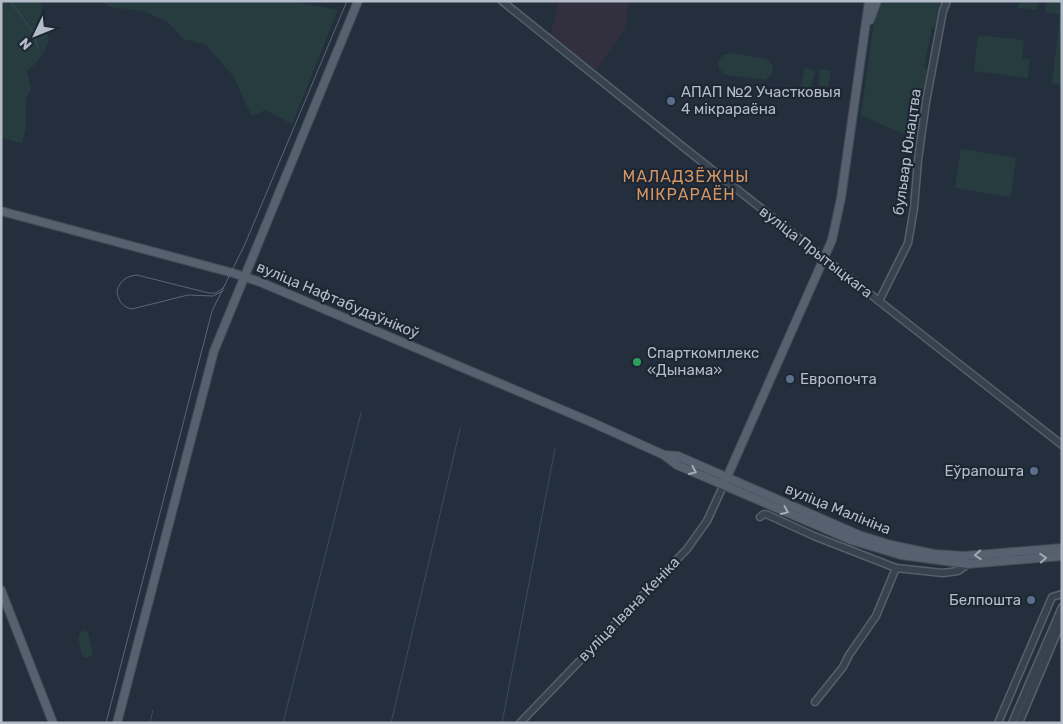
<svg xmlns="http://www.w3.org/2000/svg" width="1063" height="724" font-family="Rubik,sans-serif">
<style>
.medical{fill:#32303f}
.green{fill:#263c3f}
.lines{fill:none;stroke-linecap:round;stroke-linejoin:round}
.stream{stroke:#394c67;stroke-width:1}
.minor-casing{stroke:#565f6c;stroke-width:9}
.major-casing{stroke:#414a57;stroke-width:10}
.minor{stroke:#38414e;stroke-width:6}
.major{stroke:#56606e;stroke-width:8}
.tram{stroke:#5a6575;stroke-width:1}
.oneway{stroke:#a1aab7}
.service-dot{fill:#5c6f8a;stroke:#1d2633;stroke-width:2}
.leisure-dot{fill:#2e9e5b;stroke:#1d2633;stroke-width:2}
.labels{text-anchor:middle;stroke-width:4.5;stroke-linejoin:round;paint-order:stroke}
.poi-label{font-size:15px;fill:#b4bcc9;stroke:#1d2633;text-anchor:start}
.street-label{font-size:15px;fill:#b4bcc9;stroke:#1d2633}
.neighbourhood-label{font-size:16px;letter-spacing:1px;fill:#d59563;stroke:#1d2633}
</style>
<rect width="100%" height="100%" fill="#242f3e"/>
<polygon class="medical" points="558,1 629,1 625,28 596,70 551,35"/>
<g class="green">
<polygon points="1,1 40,1 49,40 44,52 35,64 27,71 31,88 26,99 26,128 22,143 1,138"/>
<polygon points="101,1 297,1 300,3 338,10 292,124 265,110 254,116 251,115 234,77 206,45 183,39 169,23 144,11 111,7"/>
<polygon points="881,1 943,1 936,27 932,27 924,67 927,69 918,141 861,115 873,28"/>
<polygon points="1019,1 1038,1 1037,10 1018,8"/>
<polygon points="1046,1 1062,1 1062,85 1052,84 1060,14 1045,12"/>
<polygon points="978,35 1024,40 1022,58 1030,60 1028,78 974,71"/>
<polygon points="731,53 767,59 773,66 772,74 765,80 726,75 719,69 718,61 723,55"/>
<polygon points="805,68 815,71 810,89 801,86"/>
<polygon points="820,69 831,71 828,87 818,85"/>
<polygon points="961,149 1016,158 1011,197 955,188"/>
<polygon points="85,630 88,632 93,654 92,656 86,658 82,656 78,638 80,633"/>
</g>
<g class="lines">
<g class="stream">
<polyline points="10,1 33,32 38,48"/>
<polyline points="150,723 153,710"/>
<polyline points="283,723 361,413"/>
<polyline points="391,723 460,429"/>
<polyline points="502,723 555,449"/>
</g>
<defs>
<g id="minor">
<polyline points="502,1 687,150 1062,445"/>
<polyline points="879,301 908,243 914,208 918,160 926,102 943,11 947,1"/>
<polyline points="760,517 764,514 768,515 814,536 896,568"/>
<polyline points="815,702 843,667 849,655 876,616 896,568 943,573 958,571 968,564"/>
<polyline points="520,723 687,549 707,521 724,484"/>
<polyline points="998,723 1052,597 1062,594"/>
<polyline points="1012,723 1062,607"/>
<polyline points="1019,723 1062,621"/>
</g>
<g id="major">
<polyline points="870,20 877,1"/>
<polyline points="1,211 233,273 260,282 591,422 664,455 677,465 851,540 901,555 968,564 1062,556"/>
<polyline points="664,455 678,456 859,535 891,545 934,554 965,556 1062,548"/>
<polyline points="724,484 832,240 841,198 869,1"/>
<polyline points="1,590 53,723"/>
<polyline points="117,723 214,351 358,1"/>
</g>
</defs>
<use href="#minor" class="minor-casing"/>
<use href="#major" class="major-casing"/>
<use href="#minor" class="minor"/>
<use href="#major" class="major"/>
<g class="tram">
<path d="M223 288 216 293H209L137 275C126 276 120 281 117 291 118 300 122 307 132 309L188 295 213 296 223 291"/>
<polyline points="106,723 212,311 245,244 347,1"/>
</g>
</g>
<defs><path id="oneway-chevron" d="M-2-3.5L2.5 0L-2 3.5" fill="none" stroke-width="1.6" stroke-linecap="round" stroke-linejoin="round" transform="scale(1.25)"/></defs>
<g class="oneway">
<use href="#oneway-chevron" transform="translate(693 471) rotate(23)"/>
<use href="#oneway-chevron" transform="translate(785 511) rotate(24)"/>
<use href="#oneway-chevron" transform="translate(978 555) rotate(176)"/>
<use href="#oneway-chevron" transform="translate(1043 558) rotate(-4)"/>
</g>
<g class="service-dot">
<circle cx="671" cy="101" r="5"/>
<circle cx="790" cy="379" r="5"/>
<circle cx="1034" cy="471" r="5"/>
<circle cx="1031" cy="600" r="5"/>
</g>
<circle class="leisure-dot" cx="637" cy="362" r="5"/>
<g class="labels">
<g class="poi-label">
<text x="681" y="97">АПАП №2 Участковыя<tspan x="681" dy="17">4 мікрараёна</tspan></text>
<text x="647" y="358">Спарткомплекс<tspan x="647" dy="17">«Дынама»</tspan></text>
<text x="800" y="384">Европочта</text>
<text x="1024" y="476" text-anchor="end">Еўрапошта</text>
<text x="1021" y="605" text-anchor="end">Белпошта</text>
</g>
<g class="street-label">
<text transform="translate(907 152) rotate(-82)" y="5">бульвар Юнацтва</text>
<text transform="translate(816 252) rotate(38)" y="5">вуліца Прытыцкага</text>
<text transform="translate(338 300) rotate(23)" y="5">вуліца Нафтабудаўнікоў</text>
<text transform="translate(838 509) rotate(22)" y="5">вуліца Малініна</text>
<text transform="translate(629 609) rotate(-46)" y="5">вуліца Івана Кеніка</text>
</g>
<g class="neighbourhood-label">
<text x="686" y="182">МАЛАДЗЁЖНЫ<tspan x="686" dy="18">МІКРАРАЁН</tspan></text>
</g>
</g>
<rect width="1063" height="724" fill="none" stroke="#b4bcc9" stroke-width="5"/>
<g transform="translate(35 35) rotate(227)" stroke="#1d2633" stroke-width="4" paint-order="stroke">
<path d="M0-4L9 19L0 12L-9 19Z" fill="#b4bcc9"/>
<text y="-8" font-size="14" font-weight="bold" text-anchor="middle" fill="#b4bcc9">N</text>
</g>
</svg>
